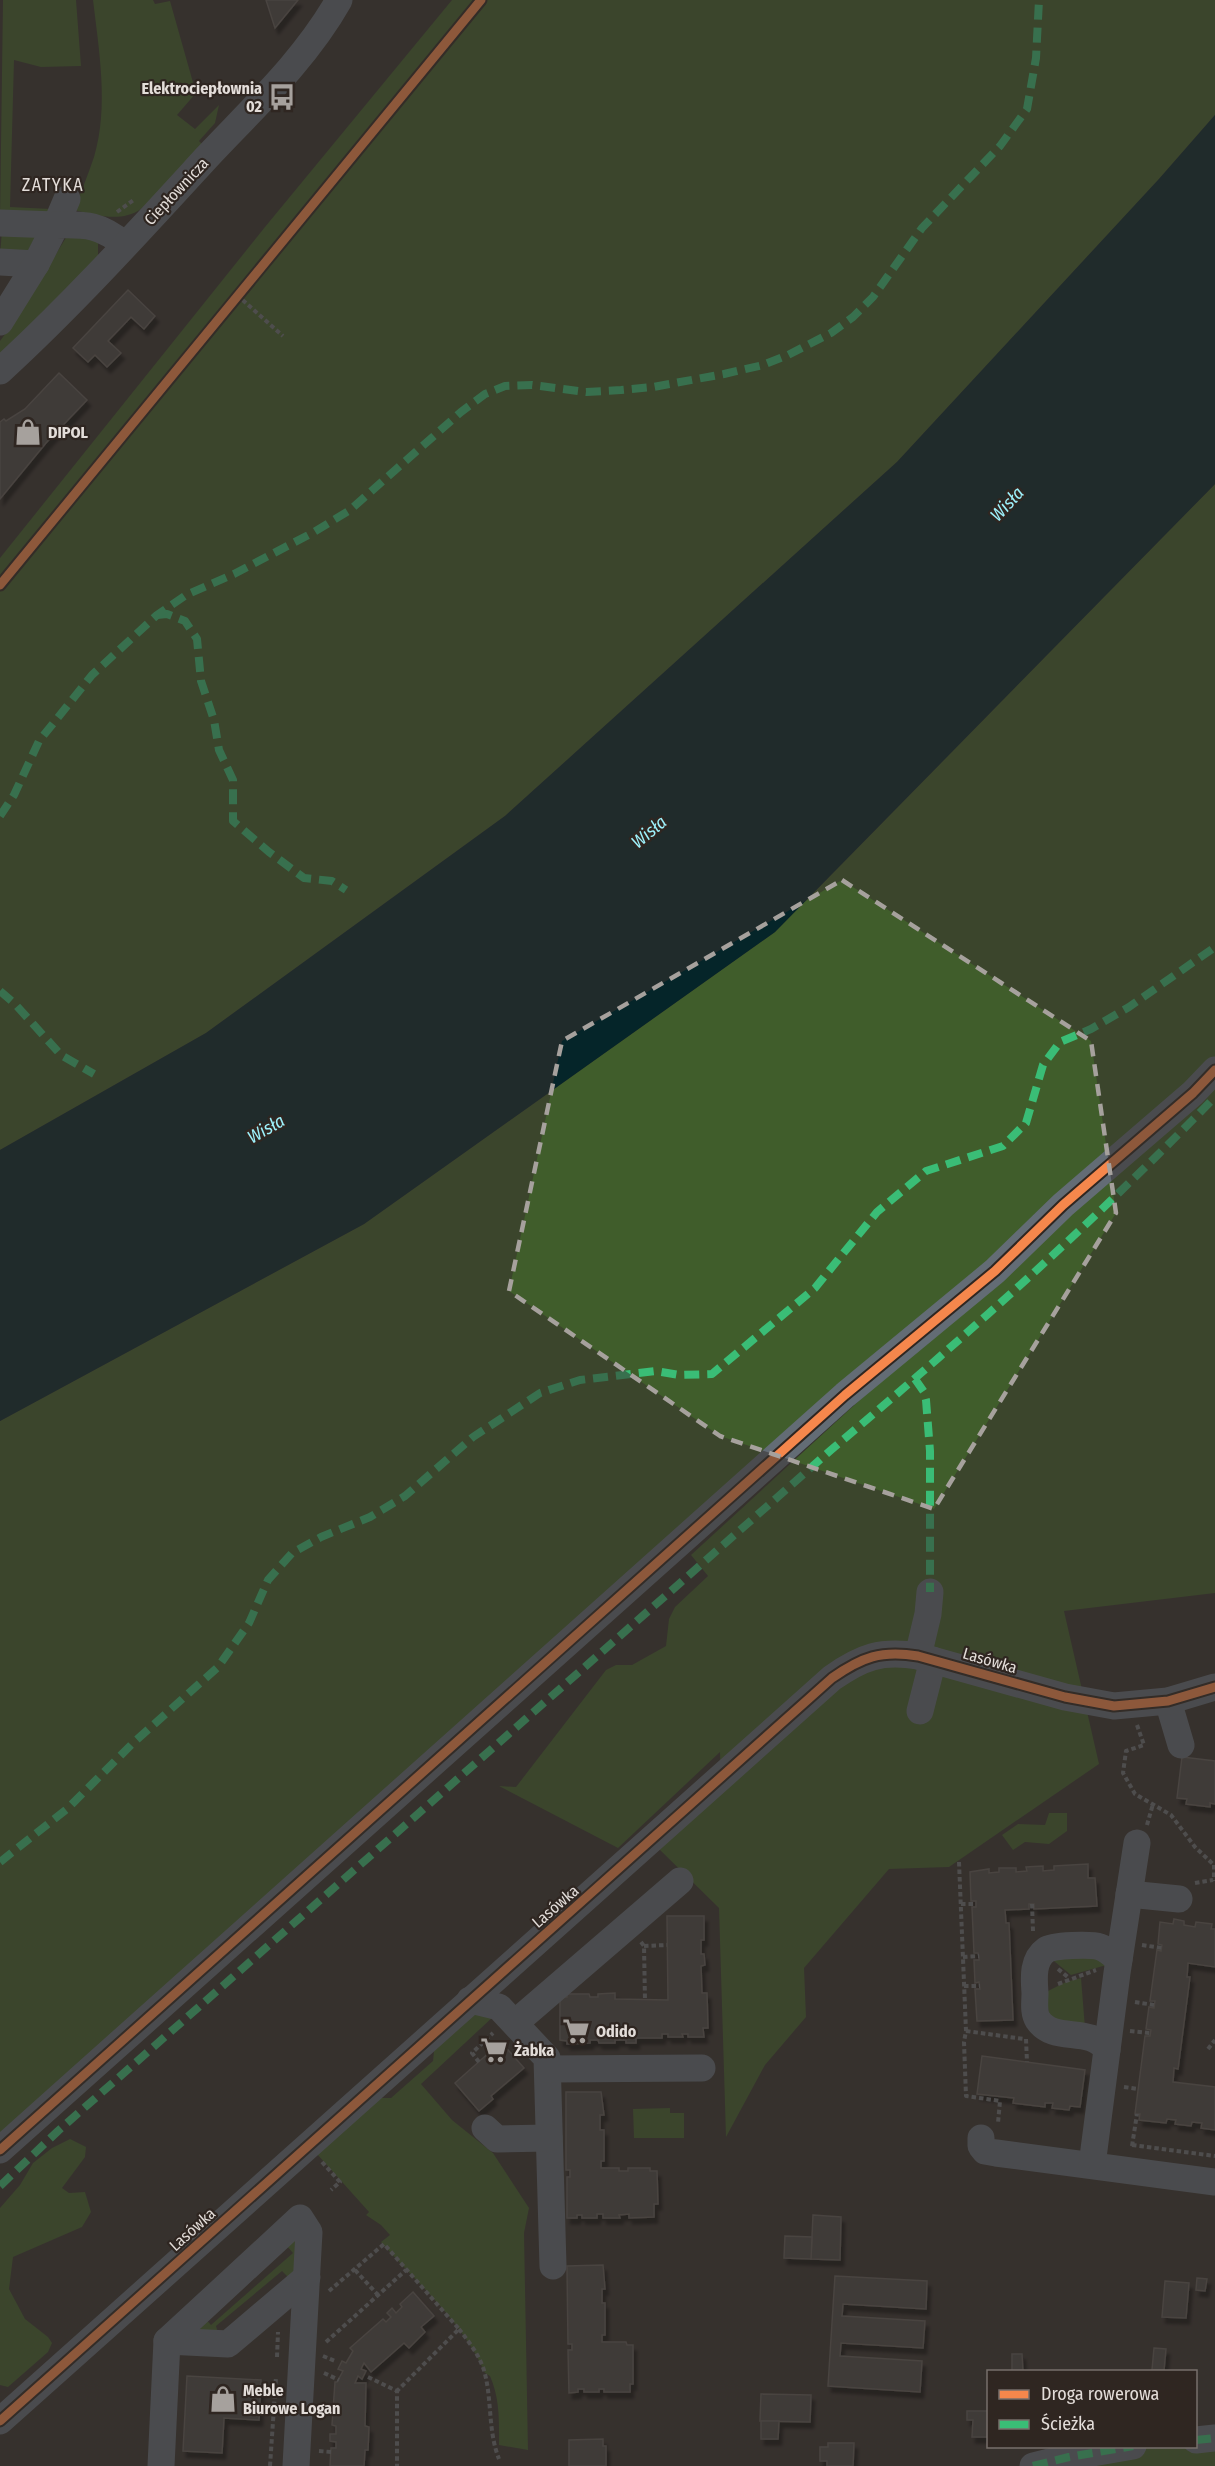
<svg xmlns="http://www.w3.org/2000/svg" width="1215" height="2466" font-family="'Fira Sans Condensed',sans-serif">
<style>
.green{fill:#405d2b}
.water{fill:#052529}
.building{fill:#4a4644;stroke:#5f5b58;stroke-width:1.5;filter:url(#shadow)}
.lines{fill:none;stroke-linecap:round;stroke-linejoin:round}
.path{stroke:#6b7074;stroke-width:4;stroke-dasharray:4.5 3;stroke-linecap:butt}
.minor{stroke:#636c75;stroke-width:27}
.quiet{stroke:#3abd76;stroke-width:8;stroke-dasharray:15 8;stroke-linecap:butt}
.cycleway-casing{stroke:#2f2621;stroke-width:13}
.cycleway{stroke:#f5874c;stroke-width:9}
.marked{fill:none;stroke:#a6a19d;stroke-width:4.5;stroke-dasharray:12 8;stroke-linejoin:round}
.labels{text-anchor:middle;stroke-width:4.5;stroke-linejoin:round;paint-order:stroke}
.poi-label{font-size:16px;font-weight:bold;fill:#e3ddd9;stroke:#2f2621;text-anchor:start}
.street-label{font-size:16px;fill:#e3ddd9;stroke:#2f2621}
.neighbourhood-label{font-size:18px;letter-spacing:1.5px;fill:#e3ddd9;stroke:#2f2621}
.water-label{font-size:18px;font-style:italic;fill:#9df1fb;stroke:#2f2621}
</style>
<defs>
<filter id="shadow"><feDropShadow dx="3.5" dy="6" stdDeviation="1.5" flood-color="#0009"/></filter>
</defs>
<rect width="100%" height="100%" fill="#36312e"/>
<g class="green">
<polygon points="3,0 76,0 81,66 41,67 14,60 10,207 51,209 49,213 0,217"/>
<path d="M93 0H153L155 4 170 1 196 93 177 115 195 129 219 105 215 123 199 141 204 146 141 209C121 223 96 215 74 210 81 192 88 175 94 157 109 107 99 51 93 0Z"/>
<polygon points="452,0 1215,0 1215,115 1159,179 897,462 505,816 206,1033 0,1150 0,558 265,227"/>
<polygon points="2,230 36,236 27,252 0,255"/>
<polygon points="67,236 98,240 98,256 0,359 0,341 17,318"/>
<polygon points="1215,484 1215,1057 1188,1088 0,2135 0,1421 364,1224 775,932"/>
<polygon points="1215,1087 1215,1593 1064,1611 1099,1764 949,1867 889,1869 804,1968 806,2017 765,2065 726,2137 719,1908 659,1849 721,1788 720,1752 618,1848 499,1786 516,1787 606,1670 616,1665 632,1665 666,1646 669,1619 675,1607 708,1576 691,1555 923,1342"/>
<polygon points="1049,1813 1067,1813 1067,1831 1049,1844 1025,1842 1013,1850 1002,1835 1018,1824 1045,1825"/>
<polygon points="1092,1951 1112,1969 1103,1966 1071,1975 1049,1957"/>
<polygon points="1081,1978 1085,2028 1050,2023 1046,1992 1066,1982"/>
<path d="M480 2012 494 2016 421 2084 452 2120 493 2153 529 2208 524 2233 528 2450 499 2445C499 2420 500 2399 490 2376L485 2373C463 2322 417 2283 381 2242L390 2235 381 2225 366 2215 369 2212 317 2154 379 2098H391L433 2061 434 2051 472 2015Z"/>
<polygon points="670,2108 670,2113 684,2113 684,2138 634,2138 633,2109"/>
<polygon points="70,2139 86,2147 85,2157 62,2188 69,2193 85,2192 91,2212 82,2227 13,2257 9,2289 25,2319 48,2337 52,2343 48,2352 8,2387 0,2385 0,2208 20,2185 33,2163 52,2148"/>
<polygon points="291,2240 301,2243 291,2280 282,2271 216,2326 219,2336 208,2336 198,2328 202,2315 211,2325 293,2253 285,2244"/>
<polygon points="1215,2440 1215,2466 1041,2466 1145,2446 1196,2446"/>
</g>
<polygon class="water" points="1215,115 1215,484 775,932 364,1224 0,1421 0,1150 206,1033 505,816 897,462 1159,179"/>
<g class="building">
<polygon points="266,0 298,0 275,28"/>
<polygon points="128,290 155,316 144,329 131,317 108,341 121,353 107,367 95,355 88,362 73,348"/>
<polygon points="59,373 87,400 46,443 0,499 0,422 4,419 6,421 25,409"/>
<polygon points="1182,1757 1215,1761 1215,1804 1210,1803 1210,1807 1186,1804 1187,1799 1177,1798"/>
<polygon points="1088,1864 1088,1878 1095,1878 1097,1906 1034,1909 1034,1904 1029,1904 1029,1909 1005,1910 1006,1923 1009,1923 1013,2020 977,2021 975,1989 980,1989 979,1982 975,1983 974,1960 979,1960 979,1956 978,1953 974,1953 972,1907 976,1907 976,1901 971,1901 970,1872 989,1869 989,1873 999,1872 999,1868 1016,1868 1016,1872 1027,1871 1026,1867 1043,1866 1043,1871 1054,1870 1054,1866"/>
<polygon points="667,1916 704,1916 704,1940 701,1940 701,1954 704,1954 705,1965 701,1966 702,1993 707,1993 708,2028 703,2028 704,2037 688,2037 688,2034 682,2034 683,2037 668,2037 668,2034 662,2034 662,2038 636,2038 636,2043 626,2043 626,2040 615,2040 615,2043 599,2043 598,2040 590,2040 590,2043 567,2044 567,2041 560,2040 560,1997 567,1997 567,1994 589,1994 590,1997 598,1997 598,1994 615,1993 615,1999 668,2000"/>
<polygon points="1174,1919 1184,1921 1184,1925 1195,1927 1196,1922 1212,1924 1211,1929 1215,1929 1215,1967 1188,1963 1187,1977 1190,1977 1178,2069 1174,2068 1173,2082 1215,2087 1215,2130 1201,2128 1202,2123 1192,2122 1191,2126 1175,2124 1176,2120 1167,2119 1166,2123 1139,2120 1140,2114 1135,2114 1145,2036 1150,2036 1151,2030 1146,2029 1149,2007 1154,2008 1155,2001 1150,2001 1157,1950 1161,1951 1162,1945 1158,1944 1160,1922 1173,1924"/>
<polygon points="501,2042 524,2068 491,2096 493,2099 479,2111 455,2083"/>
<polygon points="982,2056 1085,2070 1080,2107 1070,2106 1069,2110 1052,2108 1053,2103 1045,2103 1045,2107 1013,2103 1014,2098 977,2094"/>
<polygon points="566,2092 601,2092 604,2115 600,2115 600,2130 604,2130 604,2161 601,2161 601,2168 619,2168 619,2171 628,2171 628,2168 650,2168 650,2171 657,2171 658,2204 654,2204 654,2217 629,2218 629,2214 619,2215 620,2218 603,2218 603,2214 597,2214 597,2218 582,2218 582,2215 577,2215 577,2218 567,2218 567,2177 570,2177 570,2170 566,2170"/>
<polygon points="813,2215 841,2217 840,2260 811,2259"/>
<polygon points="785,2236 812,2237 811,2259 784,2258"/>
<polygon points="603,2265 605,2289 602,2289 602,2303 605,2303 605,2335 602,2335 602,2342 626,2342 627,2345 633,2345 633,2384 630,2384 630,2392 604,2392 604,2389 599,2389 599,2392 584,2392 584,2389 578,2389 578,2392 569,2393 568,2350 572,2350 572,2344 568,2344 567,2266"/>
<polygon points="835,2276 927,2281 926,2309 843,2304 842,2316 925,2321 923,2348 841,2343 840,2356 922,2361 920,2392 828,2386"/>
<polygon points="1197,2278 1207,2279 1205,2291 1196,2290"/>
<polygon points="1165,2281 1189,2283 1186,2318 1162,2317"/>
<polygon points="413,2292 434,2316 421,2327 425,2332 409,2348 404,2343 371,2372 364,2363 361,2369 366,2371 362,2379 358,2376 355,2383 366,2383 365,2426 369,2427 368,2450 365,2450 364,2466 330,2466 331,2448 336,2448 336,2442 330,2441 330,2434 336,2434 336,2426 332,2425 335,2382 337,2382 343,2371 338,2369 342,2361 346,2363 353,2351 350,2348 383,2319 386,2322 391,2317 387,2313 392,2308 396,2313 402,2307 400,2304"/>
<polygon points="1154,2348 1166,2349 1164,2370 1152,2370"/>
<polygon points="1012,2354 1022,2354 1023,2372 1012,2372"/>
<polygon points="187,2376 261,2380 259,2420 224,2418 222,2453 183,2451"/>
<polygon points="761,2394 811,2395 810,2422 760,2421"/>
<polygon points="967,2411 988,2411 988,2437 972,2437 973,2420 967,2420"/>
<polygon points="761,2421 779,2421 778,2439 761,2439"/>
<polygon points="603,2439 603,2446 606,2446 606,2466 569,2466 569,2440"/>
<polygon points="828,2443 854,2443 853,2466 827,2466 827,2461 820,2461 820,2447 828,2447"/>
</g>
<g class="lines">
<g class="path">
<polyline points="117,212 135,199"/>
<polyline points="237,295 283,336"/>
<polyline points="1137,1725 1144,1745 1126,1751 1123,1773 1135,1794 1171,1815 1195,1847 1214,1865"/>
<polyline points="1147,1825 1153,1804"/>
<polyline points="959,1862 966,2031 964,2042 966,2096 1000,2101 998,2123"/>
<polyline points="1214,1865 1214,1881"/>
<polyline points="1195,1883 1213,1880"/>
<polyline points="961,1904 976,1904"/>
<polyline points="1032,1904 1033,1931"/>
<polyline points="641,1942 644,1946 645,2001"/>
<polyline points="1142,1945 1162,1948"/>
<polyline points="644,1946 667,1945"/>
<polyline points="963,1957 979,1956"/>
<polyline points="1058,1969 1069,1978"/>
<polyline points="1058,1984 1096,1970"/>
<polyline points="964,1986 980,1986"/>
<polyline points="1135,2002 1154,2005"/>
<polyline points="966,2031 1024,2039"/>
<polyline points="1130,2031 1150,2033"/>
<polyline points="1026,2039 1027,2062"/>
<polyline points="1208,2049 1215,2040"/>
<polyline points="479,2062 472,2053 493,2033"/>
<polyline points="1124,2087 1138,2089"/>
<polyline points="1132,2145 1215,2156"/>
<polyline points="1132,2146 1137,2114"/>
<polyline points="322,2162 340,2182 331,2190"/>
<polyline points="355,2270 378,2295"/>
<polyline points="329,2291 384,2244 459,2329 397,2391"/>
<path d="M459 2329C469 2342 481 2357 485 2374 492 2402 488 2431 499 2459"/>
<polyline points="326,2342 406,2270"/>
<polyline points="323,2356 335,2361"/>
<polyline points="277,2357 278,2332"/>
<polyline points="324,2373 339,2380"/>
<polyline points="368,2377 397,2391 397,2466"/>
<polyline points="319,2451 331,2452"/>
<polyline points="270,2466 276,2377"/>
</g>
<g class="minor">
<polyline points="0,223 56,225 67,199"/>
<polyline points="0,262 36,264"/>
<path d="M0 322 36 264 56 225C87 224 101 225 125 245"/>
<path d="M0 371C73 304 140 230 207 157 254 107 305 60 339 0"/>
<polyline points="918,1656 928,1614 930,1592"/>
<polyline points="1168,1701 1181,1745"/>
<polyline points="920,1711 933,1660"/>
<polyline points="1129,1894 1179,1899"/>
<polyline points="470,2000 499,2007 547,2058 553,2266"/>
<polyline points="515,2023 680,1881"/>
<path d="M1107 2050C1090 2025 1054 2044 1038 2020 1033 2012 1035 2002 1035 1993 1034 1979 1032 1960 1046 1950 1053 1945 1091 1944 1100 1947 1107 1949 1114 1956 1119 1960"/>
<polyline points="548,2069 702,2068"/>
<polyline points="485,2128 497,2139 549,2138"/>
<polyline points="981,2138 981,2146 985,2151 996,2153 1215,2182"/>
<polyline points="0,2150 845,1395 995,1271 1063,1205 1193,1093 1215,1070"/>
<polyline points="1092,2165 1117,1973 1137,1843"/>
<polyline points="167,2341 228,2344 307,2277"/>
<path d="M0 2421 832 1678C862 1657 881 1650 918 1656L1065 1697 1114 1706 1168 1701 1215 1687"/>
<polyline points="1196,2440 1215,2438"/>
<polyline points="161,2466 167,2341 300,2218 309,2232 296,2466"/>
<polyline points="1033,2466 1069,2457 1133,2446"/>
</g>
<g class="quiet">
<polyline points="157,615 167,614 185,621 197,639 201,681 214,720 219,750 233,780 233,821 269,852 304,878 332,881 346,890"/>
<polyline points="0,816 14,795 39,741 92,675 157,615 186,595 234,574 314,532 350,510 461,412 485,394 505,386 532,385 586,392 621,390 653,387 724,374 763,365 788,355 831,333 853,317 873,297 922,228 1000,146 1027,109 1036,58 1039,0"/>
<polyline points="0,991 15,1004 61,1055 94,1074"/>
<polyline points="915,1379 924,1392 926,1400 930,1451 930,1592"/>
<polyline points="0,1862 67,1809 132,1744 218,1667 249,1623 268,1580 292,1553 321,1537 370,1517 405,1496 473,1437 540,1393 580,1380 656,1371 679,1375 712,1374 815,1288 877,1212 926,1171 1003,1146 1026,1123 1043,1065 1060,1042 1091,1029 1129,1007 1215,947"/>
<path d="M0 2186 58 2131 831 1450C964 1338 1094 1222 1215 1097"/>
<polyline points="1196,2440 1215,2438"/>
<polyline points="1033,2466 1069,2457 1133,2446"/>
</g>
<defs>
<g id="cycleway">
<polyline points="0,585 481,0"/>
<polyline points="0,2150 845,1395 995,1271 1063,1205 1193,1093 1215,1070"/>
<path d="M0 2421 832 1678C862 1657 881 1650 918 1656L1065 1697 1114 1706 1168 1701 1215 1687"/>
</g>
</defs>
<use href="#cycleway" class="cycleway-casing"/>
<use href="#cycleway" class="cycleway"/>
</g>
<path d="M0 0H1215V2466H0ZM842 880 1091 1041 1116 1213 934 1509 720 1436 509 1291 562 1041Z" fill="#36312e" fill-opacity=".55" fill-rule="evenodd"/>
<path class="marked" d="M842 880 1091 1041 1116 1213 934 1509 720 1436 509 1291 562 1041Z"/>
<defs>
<symbol id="bus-bare" viewBox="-9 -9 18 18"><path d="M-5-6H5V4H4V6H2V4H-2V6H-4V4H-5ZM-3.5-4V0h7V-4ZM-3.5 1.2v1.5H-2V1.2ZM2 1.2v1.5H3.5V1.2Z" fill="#a6a19d" stroke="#2f2621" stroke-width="2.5" paint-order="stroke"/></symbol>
<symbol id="shop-bare" viewBox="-9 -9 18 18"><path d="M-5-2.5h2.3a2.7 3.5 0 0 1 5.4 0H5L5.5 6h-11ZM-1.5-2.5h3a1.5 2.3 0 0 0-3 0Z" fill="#a6a19d" stroke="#2f2621" stroke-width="2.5" paint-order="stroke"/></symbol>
<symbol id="supermarket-bare" viewBox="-9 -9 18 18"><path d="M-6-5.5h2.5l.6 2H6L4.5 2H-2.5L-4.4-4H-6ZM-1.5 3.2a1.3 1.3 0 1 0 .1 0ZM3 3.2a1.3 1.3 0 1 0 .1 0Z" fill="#a6a19d" stroke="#2f2621" stroke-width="2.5" paint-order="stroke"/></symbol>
</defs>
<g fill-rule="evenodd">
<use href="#bus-bare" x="263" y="78" width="38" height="38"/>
<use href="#shop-bare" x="9" y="413" width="38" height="38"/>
<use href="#supermarket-bare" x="557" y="2012" width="38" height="38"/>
<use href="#supermarket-bare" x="475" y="2031" width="38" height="38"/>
<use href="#shop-bare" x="204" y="2380" width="38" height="38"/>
</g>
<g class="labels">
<g class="poi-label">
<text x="262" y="94" text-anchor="end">Elektrociepłownia<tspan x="262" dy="18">02</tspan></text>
<text x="48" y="438">DIPOL</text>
<text x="596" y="2037">Odido</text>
<text x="514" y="2056">Żabka</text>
<text x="243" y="2396">Meble<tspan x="243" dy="18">Biurowe Logan</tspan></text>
</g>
<g class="street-label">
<text transform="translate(176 191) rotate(-47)" y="6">Ciepłownicza</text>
<text transform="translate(990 1660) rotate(16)" y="6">Lasówka</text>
<text transform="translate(555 1906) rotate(-41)" y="6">Lasówka</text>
<text transform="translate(192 2229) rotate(-42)" y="6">Lasówka</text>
</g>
<g class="neighbourhood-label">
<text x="53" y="191">ZATYKA</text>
</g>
<g class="water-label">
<text transform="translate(1007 504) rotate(-47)" y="6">Wisła</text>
<text transform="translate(649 832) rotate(-40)" y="6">Wisła</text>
<text transform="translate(266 1129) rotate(-30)" y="6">Wisła</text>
</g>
</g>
<rect x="987" y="2370" width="210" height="78" fill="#2f2621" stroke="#776f6b" stroke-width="1.5"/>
<rect x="999" y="2390" width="30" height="9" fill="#f5874c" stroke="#776f6b" stroke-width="1.5"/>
<text x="1041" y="2400" font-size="18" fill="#e3ddd9">Droga rowerowa</text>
<rect x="999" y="2420" width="30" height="9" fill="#3abd76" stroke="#776f6b" stroke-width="1.5"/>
<text x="1041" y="2430" font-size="18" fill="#e3ddd9">Ścieżka</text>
</svg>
